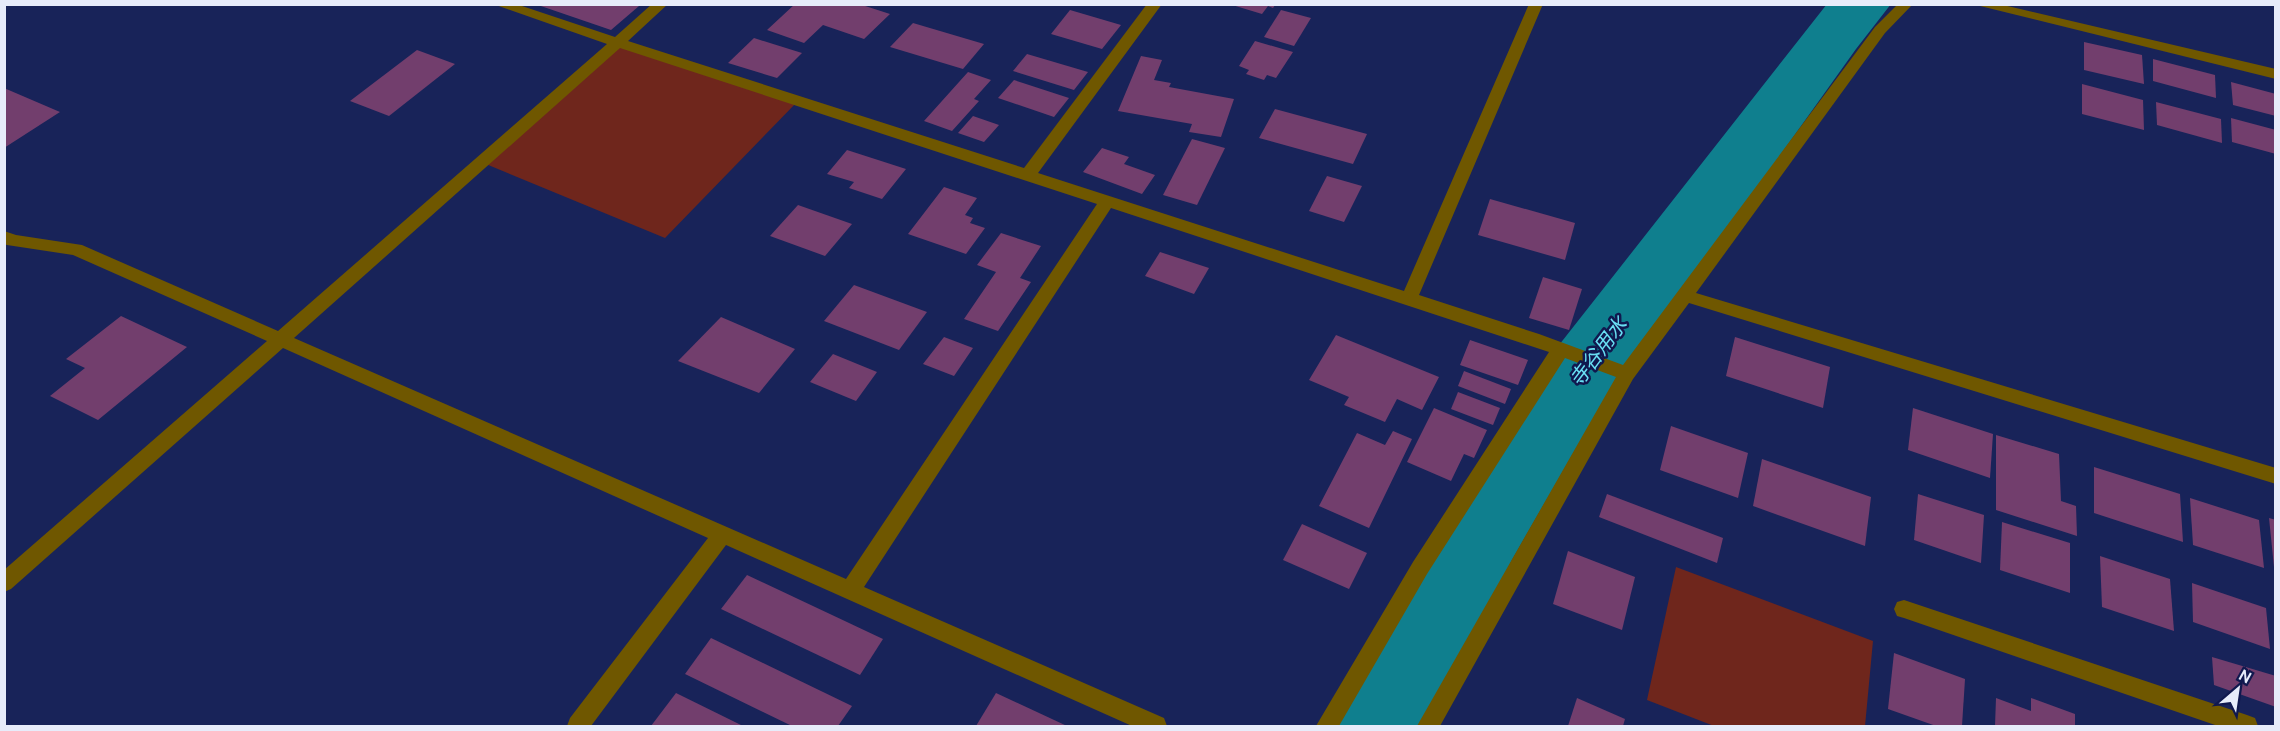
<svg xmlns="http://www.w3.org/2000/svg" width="2280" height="731" font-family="Cabin,'Noto Sans JP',sans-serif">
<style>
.green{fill:#6f261c}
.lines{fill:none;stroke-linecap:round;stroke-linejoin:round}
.river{fill:#0f7f8e;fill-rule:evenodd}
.building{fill:#723e6d}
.minor{fill:#6f5700;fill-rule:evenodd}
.labels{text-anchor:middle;stroke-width:5;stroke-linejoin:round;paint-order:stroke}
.water-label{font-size:20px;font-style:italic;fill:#69e0f4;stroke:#10184e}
</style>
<rect width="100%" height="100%" fill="#182359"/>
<g class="green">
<polygon points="617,43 798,101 665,238 481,162"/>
<polygon points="1676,567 1873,641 1865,726 1714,726 1647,700"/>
</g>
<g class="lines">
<polygon class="river" points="1827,4 1891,4 1856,49 1597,412 1512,560 1425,726 1326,726 1340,693 1452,506 1541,368"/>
</g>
<g class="building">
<polygon points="535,4 634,4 639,6 611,30"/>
<polygon points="795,4 859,4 890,14 864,39 823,25 804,43 767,30"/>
<polygon points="1229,4 1269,4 1275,5 1273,8 1268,6 1262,14"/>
<polygon points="1070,10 1121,25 1102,49 1051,34"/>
<polygon points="1281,10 1311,18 1294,46 1264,37"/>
<polygon points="913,23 984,44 963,69 890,47"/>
<polygon points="754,38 802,53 777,78 728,63"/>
<polygon points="1255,41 1293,52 1276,78 1267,75 1264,80 1246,74 1249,70 1239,66"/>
<polygon points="2084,42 2142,55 2144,84 2084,70"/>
<polygon points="417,50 455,64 389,116 350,101"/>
<polygon points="1027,54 1088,72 1074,90 1013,71"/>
<polygon points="1141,56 1162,60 1154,80 1171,83 1169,87 1234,99 1221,137 1189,132 1192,124 1118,111"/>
<polygon points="2153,59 2215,75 2216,98 2153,81"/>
<polygon points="968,72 991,80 974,99 979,101 952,131 924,121"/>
<polygon points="1014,80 1069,98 1054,117 998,98"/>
<polygon points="2231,82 2276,94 2276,116 2233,105"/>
<polygon points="2082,84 2143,100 2144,130 2082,114"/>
<polygon points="4,88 60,112 4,148"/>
<polygon points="2156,102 2221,119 2222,143 2157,125"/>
<polygon points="1275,109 1367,134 1353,164 1259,138"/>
<polygon points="973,116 999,125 984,142 958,133"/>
<polygon points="2231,118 2276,130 2276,154 2232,142"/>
<polygon points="1192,139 1225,148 1197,205 1163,195"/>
<polygon points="1102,148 1129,157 1124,164 1155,175 1142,194 1083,172"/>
<polygon points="847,150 906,169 882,199 849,188 854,182 827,174"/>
<polygon points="1327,176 1362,186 1344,222 1309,211"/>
<polygon points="944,187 977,198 965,215 973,218 970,223 985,228 966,254 908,234"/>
<polygon points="1490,199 1575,223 1565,260 1478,235"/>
<polygon points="798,205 852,224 825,256 770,236"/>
<polygon points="1001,233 1041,246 1020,278 1031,282 998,331 964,319 996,272 977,265"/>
<polygon points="1160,252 1209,268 1194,294 1145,276"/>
<polygon points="1543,277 1582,289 1569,330 1529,318"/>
<polygon points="854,285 927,312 899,350 824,321"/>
<polygon points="121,316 187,347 98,420 50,396 85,368 66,359"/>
<polygon points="721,317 795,349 759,393 678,361"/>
<polygon points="1336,335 1439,377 1422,410 1397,399 1385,422 1344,405 1349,397 1309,380"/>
<polygon points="944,337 973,348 954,376 923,364"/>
<polygon points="1735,337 1830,367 1823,408 1726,376"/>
<polygon points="1470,340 1528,360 1518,385 1460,365"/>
<polygon points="833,354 877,372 856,401 810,382"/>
<polygon points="1464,371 1511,389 1505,404 1458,386"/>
<polygon points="1458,392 1500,408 1493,425 1451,409"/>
<polygon points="1434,408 1487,430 1474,458 1464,454 1451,481 1407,462"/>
<polygon points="1913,408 1993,434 1990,478 1908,450"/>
<polygon points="1671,426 1748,453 1738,498 1660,470"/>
<polygon points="1393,431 1412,439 1369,528 1319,506 1357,433 1385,445"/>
<polygon points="1996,435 2059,454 2061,501 2076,506 2077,536 1996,510"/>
<polygon points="1762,459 1871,497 1865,546 1753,506"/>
<polygon points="2094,467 2180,494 2183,542 2094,513"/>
<polygon points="1607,494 1723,538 1717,563 1599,517"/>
<polygon points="1918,494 1984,515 1981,563 1914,540"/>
<polygon points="2190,498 2259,520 2264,568 2193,545"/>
<polygon points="2269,518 2276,520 2276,567 2274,567"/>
<polygon points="2002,522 2070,543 2070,593 2000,570"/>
<polygon points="1302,524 1367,553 1349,589 1283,560"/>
<polygon points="1568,551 1635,577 1622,630 1553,604"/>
<polygon points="2100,556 2170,579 2174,631 2102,607"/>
<polygon points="747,575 883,639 860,675 721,609"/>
<polygon points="2192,583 2266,608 2270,649 2193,622"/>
<polygon points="711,638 852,706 838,726 792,726 685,674"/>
<polygon points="1894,653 1965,679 1962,726 1936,726 1888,709"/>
<polygon points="2212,657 2276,676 2276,707 2214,685"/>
<polygon points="676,693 743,726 651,726"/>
<polygon points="996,693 1067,726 976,726"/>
<polygon points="1577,698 1625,719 1623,726 1568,726"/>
<polygon points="1996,698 2031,711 2031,698 2075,714 2075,726 1995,726"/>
</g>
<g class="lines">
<g class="minor">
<path d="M493 4H516L615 37 652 4H668L628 41 1024 168 1147 4H1162L1038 173 1404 291 1529 4H1543L1419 295 1539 334 1623 365 1875 27 1898 4H1913L1885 33 1696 293 2276 468V484L1689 303 1633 379 1440 726H1417L1616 377 1565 358 1427 574 1339 726H1316L1413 562 1549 352 1111 208 864 587 1164 718 1167 726H1132L726 545 591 726H567L570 718 708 538 283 348 11 589 4 592V570L267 341 73 255 7 245 4 244V231L16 235 82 245 278 331 607 44ZM620 48 1097 204 846 579 294 338Z"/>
<polygon points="1972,4 1999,4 2276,69 2276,79"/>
<polygon points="1904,600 2247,715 2255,718 2258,726 2218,726 1904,618 1897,616 1894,609 1897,602"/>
</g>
</g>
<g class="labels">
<g class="water-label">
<text transform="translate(1598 352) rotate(-53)" y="7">寺谷用水</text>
</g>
</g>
<rect width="2280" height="731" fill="none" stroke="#e7ecfa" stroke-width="12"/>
<g transform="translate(2238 689) rotate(29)" stroke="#10184e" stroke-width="4.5" paint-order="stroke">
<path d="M0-4.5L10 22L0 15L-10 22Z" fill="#e7ecfa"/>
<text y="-9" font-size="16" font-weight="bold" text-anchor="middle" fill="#e7ecfa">N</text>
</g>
</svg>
